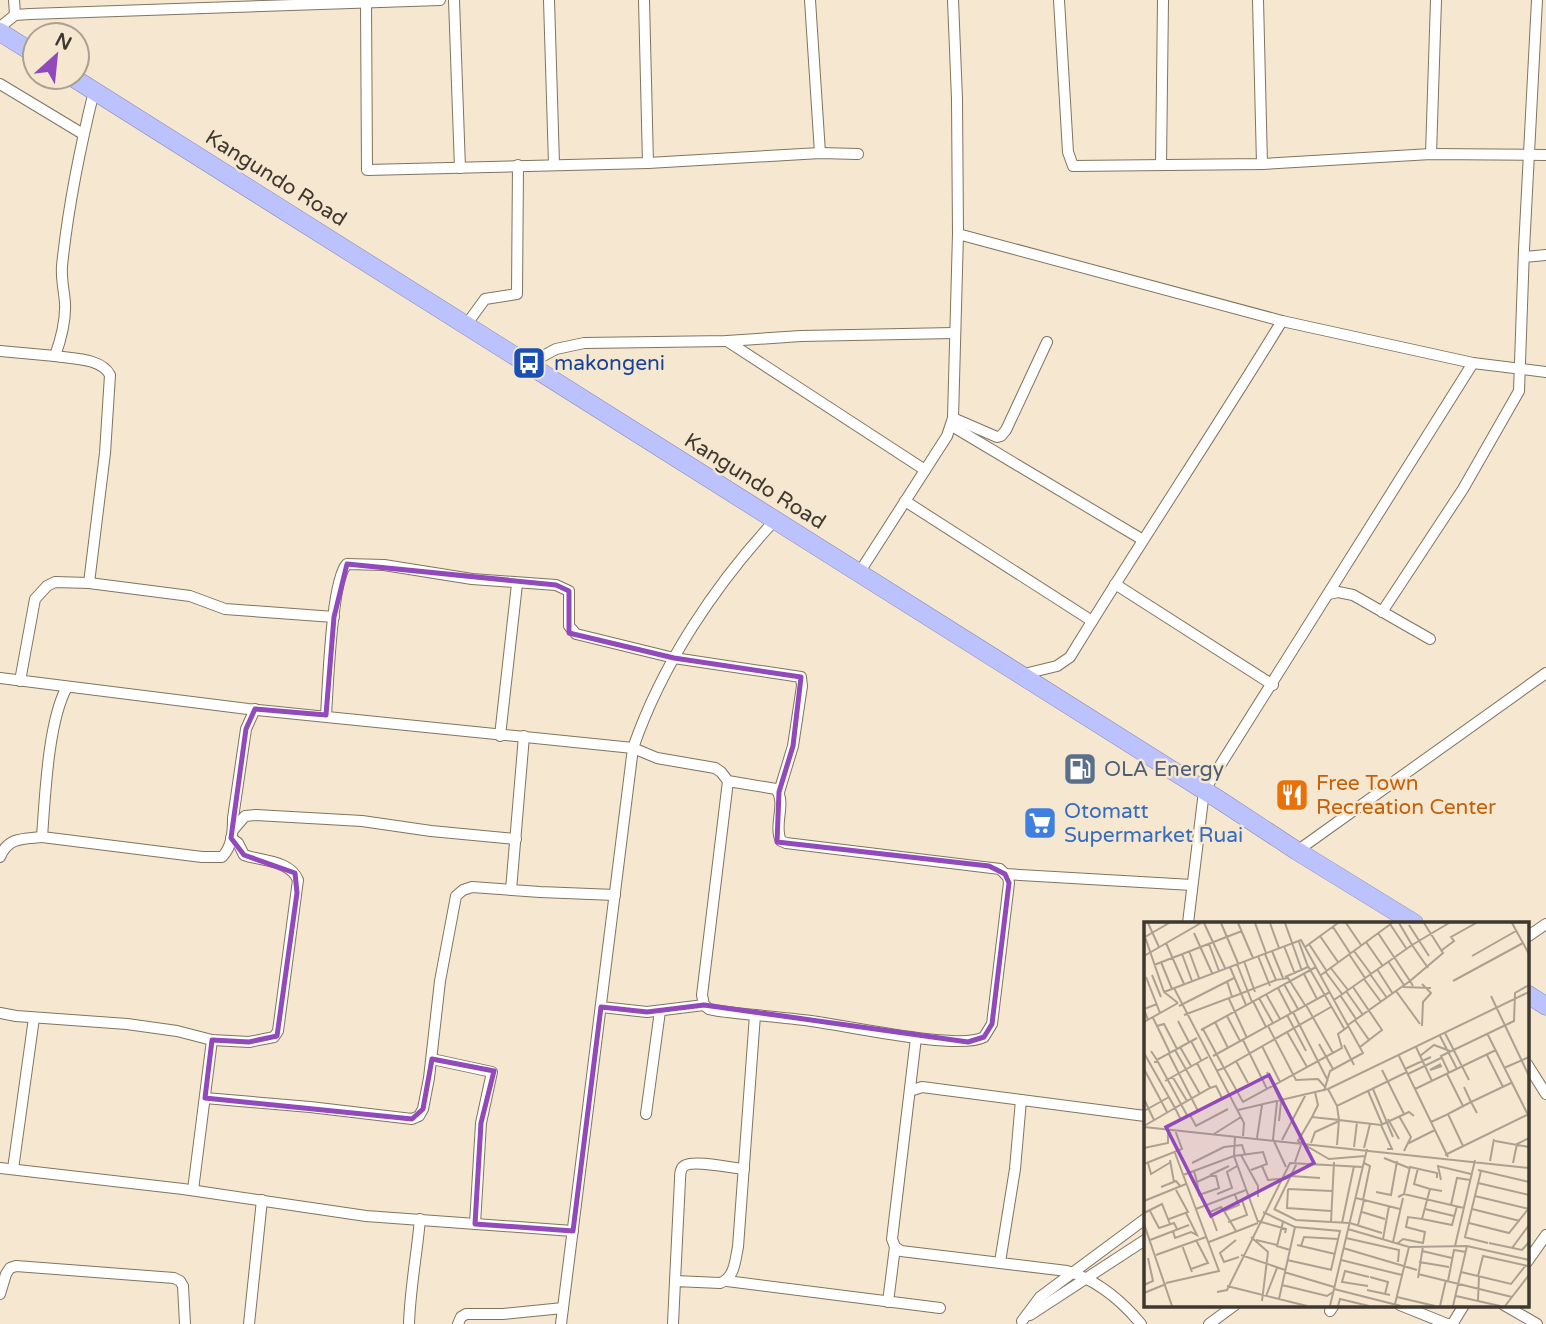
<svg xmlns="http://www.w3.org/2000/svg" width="1546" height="1324" font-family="'Varela Round',sans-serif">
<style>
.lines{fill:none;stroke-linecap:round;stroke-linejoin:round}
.minor-casing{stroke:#81745f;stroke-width:12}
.trunk-casing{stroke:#8588b5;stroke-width:19}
.minor{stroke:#fff;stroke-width:10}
.trunk{stroke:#bcc2fe;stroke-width:18}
.marked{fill:none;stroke:#9149bc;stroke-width:5;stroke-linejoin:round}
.labels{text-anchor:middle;stroke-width:5;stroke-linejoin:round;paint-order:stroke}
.street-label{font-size:21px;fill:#3e382f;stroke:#f6e7d0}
.transit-label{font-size:21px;fill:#164399;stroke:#f6e7d0;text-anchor:start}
.service-label{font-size:21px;fill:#4e5e75;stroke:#f6e7d0;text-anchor:start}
.food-label{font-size:21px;fill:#c56008;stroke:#f6e7d0;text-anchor:start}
.shop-label{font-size:21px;fill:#366cbe;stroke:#f6e7d0;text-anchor:start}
.inset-road{fill:none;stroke:#aca190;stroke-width:2}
.view{fill:#9149bc;fill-opacity:0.15;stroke:#9149bc;stroke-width:3.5}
.inset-edge{fill:none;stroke:#3e382f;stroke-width:3.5}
</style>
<rect width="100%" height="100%" fill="#f6e7d0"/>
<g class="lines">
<defs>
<g id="minor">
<polyline points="14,0 15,15"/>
<polyline points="454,0 460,168"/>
<polyline points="549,0 554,164"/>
<polyline points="644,0 648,163"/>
<polyline points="810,0 820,153"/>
<polyline points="1059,0 1068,152 1073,166 1262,164 1431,154 1546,155"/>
<polyline points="1258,0 1262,164"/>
<polyline points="366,3 367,170 648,163 820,153 858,154"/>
<polyline points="0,27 15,15 30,14 440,0"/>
<polyline points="0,84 83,134"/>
<polyline points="1431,154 1436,0"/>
<polyline points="1161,165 1163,0"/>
<polyline points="958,234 1282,321 1473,363 1546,372"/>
<polyline points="1524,257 1546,255"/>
<polyline points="466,325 485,299 517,294 518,165"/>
<polyline points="727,341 925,470"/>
<path d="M0 351 55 356C61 339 66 321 65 303 64 290 61 279 62 266 68 207 80 148 94 91"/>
<path d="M55 356C73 359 101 358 110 375L105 453 89 583"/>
<polyline points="528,364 556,349 584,343 727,341 801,336 954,333"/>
<polyline points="953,418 997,437 1001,436 1006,430 1047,342"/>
<polyline points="952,426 1143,540"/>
<polyline points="905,501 1092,621"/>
<polyline points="859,573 947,436 953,418 958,234 957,99 953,0"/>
<polyline points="1115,584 1273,685"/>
<polyline points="1329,594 1338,592 1353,595 1430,639"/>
<polyline points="1382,612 1463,489 1519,391 1524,249 1537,0"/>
<path d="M1020 675 1057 666 1070 657C1139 544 1213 434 1282 321"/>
<path d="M0 678 248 709 633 748 657 758 715 768 721 772 728 781 776 789C787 803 773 825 781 841L786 843 1000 869 1008 877 1009 883 992 1024 984 1037C960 1051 844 1025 811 1021 781 1017 750 1015 719 1011L709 1009 704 1005 702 995 728 781"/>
<polyline points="20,681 35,599 47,586 55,582 89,583 190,596 225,609 334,617"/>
<path d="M67 687C48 721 45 797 42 837L202 857H222C232 847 233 832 233 818L246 729 255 709"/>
<path d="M326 715C328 689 331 579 347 564L384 565 472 579 556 585 569 591V626L576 634 674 658 801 677 802 686 793 746 779 792"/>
<polyline points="500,736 517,584"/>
<polyline points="233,830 245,816 256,815 362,821 431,831 516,839"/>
<polyline points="1297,851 1546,673"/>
<path d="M0 857C8 837 23 839 42 837"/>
<polyline points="1005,874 1192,885"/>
<polyline points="511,890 524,736"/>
<polyline points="1188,923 1204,791 1473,363"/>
<polyline points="1527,937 1546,924"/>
<polyline points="601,1007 647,1012 704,1005"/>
<path d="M0 1013 16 1016 127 1024 177 1031 212 1040 249 1042 274 1037 278 1031 298 880C290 860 261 861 244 855L238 843 231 838"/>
<path d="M916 1038 892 1239 895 1247 901 1251 1067 1271C1097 1280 1121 1300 1141 1324"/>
<polyline points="432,1059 492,1072 481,1123 475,1224"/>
<polyline points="1527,1064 1546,1094"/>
<polyline points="910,1091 922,1087 1145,1116"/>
<polyline points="205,1098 310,1107 412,1119 419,1116 423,1109 429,1078 440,981 456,896 463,890 472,887 540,892 615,895"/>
<polyline points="646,1114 660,1011"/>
<polyline points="0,1168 183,1189 366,1216 573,1231"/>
<polyline points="13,1169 34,1018"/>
<polyline points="193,1190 212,1040"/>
<polyline points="1000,1262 1015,1169 1021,1100"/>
<polyline points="1527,1262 1546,1235"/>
<path d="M675 1281 680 1180C680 1174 680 1167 686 1165 696 1160 732 1168 744 1169"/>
<polyline points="727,1281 940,1308"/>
<polyline points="0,1294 6,1274 10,1268 16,1266 174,1278 180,1281 183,1286 185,1324"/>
<polyline points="888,1302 895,1247"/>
<polyline points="1400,1305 1447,1324"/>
<polyline points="1504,1305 1537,1324"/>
<polyline points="1330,1311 1334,1305"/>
<polyline points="1030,1315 1145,1240"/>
<polyline points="1022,1321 1040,1297 1145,1219"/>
<polyline points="249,1324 262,1200"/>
<path d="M409 1324C410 1289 417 1254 420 1219"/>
<polyline points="458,1324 461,1317 466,1314 503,1314 563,1308"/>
<path d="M561 1324 633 748C662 664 715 585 775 520"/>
<path d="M673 1324 675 1281 720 1283C735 1278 735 1260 738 1247L755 1015"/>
<polyline points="1209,1324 1235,1305"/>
<polyline points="1450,1324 1453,1323 1464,1305"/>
</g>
<g id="trunk">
<polyline points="0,32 35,54"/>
<polyline points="72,77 1221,801 1297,851 1414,923"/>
<polyline points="1527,994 1546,1006"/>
</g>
</defs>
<use href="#minor" class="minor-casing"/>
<use href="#trunk" class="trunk-casing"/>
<use href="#minor" class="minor"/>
<use href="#trunk" class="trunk"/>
</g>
<path class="marked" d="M347 564 556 585 569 591V633L674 658 801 677 793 746 779 792 777 842 989 866 1005 874 1009 883 992 1024 984 1037 968 1042 704 1005 647 1012 601 1007 573 1231 475 1224 481 1123 494 1071 432 1059 423 1109 412 1119 205 1098 212 1040 249 1042 277 1036 297 893 295 873 244 855 231 838 246 729 255 709 326 715 334 617Z"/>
<defs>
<symbol id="bus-square" viewBox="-11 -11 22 22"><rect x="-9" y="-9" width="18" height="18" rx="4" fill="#1a4fb4" stroke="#f6e7d0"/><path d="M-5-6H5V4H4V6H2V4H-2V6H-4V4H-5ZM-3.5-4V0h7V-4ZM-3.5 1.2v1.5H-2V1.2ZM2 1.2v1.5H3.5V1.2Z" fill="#fff"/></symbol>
<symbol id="fuel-square" viewBox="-11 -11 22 22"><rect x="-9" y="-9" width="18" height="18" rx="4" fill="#5c6f8a" stroke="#f6e7d0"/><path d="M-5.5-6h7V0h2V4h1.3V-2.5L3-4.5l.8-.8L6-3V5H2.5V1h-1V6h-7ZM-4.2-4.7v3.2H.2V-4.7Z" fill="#fff"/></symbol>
<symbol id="restaurant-square" viewBox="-11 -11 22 22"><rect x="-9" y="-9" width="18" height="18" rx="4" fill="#e8710a" stroke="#f6e7d0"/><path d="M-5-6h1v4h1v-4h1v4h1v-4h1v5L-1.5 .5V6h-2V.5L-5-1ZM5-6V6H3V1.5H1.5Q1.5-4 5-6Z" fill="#fff"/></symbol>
<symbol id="supermarket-square" viewBox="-11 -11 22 22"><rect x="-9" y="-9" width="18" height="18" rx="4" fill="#3f7fe0" stroke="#f6e7d0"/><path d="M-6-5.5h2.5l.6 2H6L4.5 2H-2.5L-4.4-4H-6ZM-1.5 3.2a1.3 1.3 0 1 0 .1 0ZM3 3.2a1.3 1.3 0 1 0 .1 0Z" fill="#fff"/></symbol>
</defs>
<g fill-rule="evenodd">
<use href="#bus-square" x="510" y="344" width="38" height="38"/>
<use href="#fuel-square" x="1061" y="750" width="38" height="38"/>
<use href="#restaurant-square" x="1273" y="776" width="38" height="38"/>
<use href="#supermarket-square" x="1021" y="804" width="38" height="38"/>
</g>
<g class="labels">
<g class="street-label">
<text transform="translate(276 178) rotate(32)" y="7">Kangundo Road</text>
<text transform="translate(755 481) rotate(32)" y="7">Kangundo Road</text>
</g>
<g class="transit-label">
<text x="554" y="370">makongeni</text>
</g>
<g class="service-label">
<text x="1104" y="776">OLA Energy</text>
</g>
<g class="food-label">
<text x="1316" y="790">Free Town<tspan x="1316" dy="24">Recreation Center</tspan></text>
</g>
<g class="shop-label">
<text x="1064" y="818">Otomatt<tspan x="1064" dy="24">Supermarket Ruai</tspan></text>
</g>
</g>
<g transform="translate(1144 922)">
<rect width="385" height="385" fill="#f6e7d0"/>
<path class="inset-road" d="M4 1 15 25M60 1 81 46M77 1 94 41M94 1 109 36M111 1 122 31M126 1 135 26M141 1 158 49M202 1 217 23M368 1 385 32M246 2 262 26M265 3 285 34M189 5 206 31M50 11 68 51M0 12 20 70 34 81M176 14 194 40M1 15 25 1M222 20 238 43M22 21 40 62M65 22 75 49M165 22 182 48M268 23 305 1M268 23 284 46M140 24 151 52M161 25 194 1M298 28 310 19 307 15 332 1M45 29 55 56M128 29 139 56M210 29 227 52M38 32 48 59M121 32 132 58 144 56 161 83M205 32 221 56M0 34 57 1M114 34 126 64M328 34 372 9M100 39 111 70M244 39 260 63M17 40 28 67M93 42 108 80M10 43 98 9M164 44 201 108M86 45 102 83M186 45 204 68M233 47 249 72M181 49 198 72M160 52 173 77M226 52 243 76M8 53 17 75M177 53 248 1M2 55 16 91M141 55 164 45 155 20M220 57 237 80M309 59 379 21M140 62 154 87M269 64 266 59 299 31 280 1M209 65 238 108 225 118M259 65 287 66M30 66 100 201 99 214M134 66 147 91M202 69 219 93M252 69 276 102M20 70 157 18 219 131 186 149 180 169M122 72 136 97M196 73 212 97M347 74 385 154M88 75 132 58M115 76 129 101M85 77 103 116M190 78 268 23 255 1M109 79 122 105M162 83 189 131M35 84 90 56M149 90 184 159M40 93 88 75 83 59M143 93 162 129M83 94 96 119M9 96 13 104 20 102 33 127M4 98 0 87 13 82M211 98 225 118 216 125M34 99 45 120M0 100 34 81M71 100 84 126M204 103 266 59 234 11M13 104 26 131M124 104 152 158 174 157 182 166M278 104 279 80 287 71 278 62M59 107 80 146 187 85M57 108 172 45M143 110 163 145M301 111 325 158M343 111 384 193M296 114 313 147M99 118 123 167M47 119 57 138M175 122 189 147M200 123 210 143M118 124 136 160M36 125 47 144M272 125 288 159M31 128 56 172M7 129 13 138 53 116M0 131 31 186 0 204M25 132 54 189M343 133 359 165M69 134 186 70M255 134 304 235M276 134 290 123 306 129M92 139 104 161M10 140H14L44 195M53 141 66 166M297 142 286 148 298 144M360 146 385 135M0 147 23 190M261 147 287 135M238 148 260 192M72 149 80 146 99 180 198 126 194 112 205 104M123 150 137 180 135 199M305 151 297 134 370 99 371 71 385 63M264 152 297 136M303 152 319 184M28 154 43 179M21 159 64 135M184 167 193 184 263 150M229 167 249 215M271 167 352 128M224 169 238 202M0 177 10 198M133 180 129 217 142 245M193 184 195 198 237 203 265 190 270 194M94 188 184 167 385 70M0 189 25 175M333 191 327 180 367 161M304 192 327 180 320 165M46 193 52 204 84 187M255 194 267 215 260 229M168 195 174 183 171 170M244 197 255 217M37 198 31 186 66 166 72 164 78 176M287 200 304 192 319 224M237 203 248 227H243M0 205 385 246M23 206 79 175M70 212 97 195M91 214 90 234 114 300M113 216 118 183M138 218 162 172M351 219 385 225M167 221 171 210 195 199M263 222 291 208M193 223 195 198 168 195 154 219 185 237 221 234M210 225 213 200M0 226 24 221V211M220 226 226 202M97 233 114 264V275M301 233 385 192M240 236 265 246M26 238 30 260M346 239 350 217M151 240 158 220M4 241 7 252 27 240M48 241 80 225 98 223 101 232M369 241 373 222 385 216M0 242 38 227 31 208M118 244 124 258 146 256M274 246 270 262 286 267M334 248 385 260M50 249 53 260 66 254M39 253 90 234 119 230 123 242 107 248M66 253 85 244M147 254 176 256M297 258 294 244 327 252M53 260 55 273 75 266 72 254H66M334 261 385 273M17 265 32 259 37 265M144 267 143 286 187 289M144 267 188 269M232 270 247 273 253 239M73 272 88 266 83 250 93 244M260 272 266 245 293 251V256M91 273 95 283 80 289 92 309M331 274 385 287M254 275 260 272 320 286M212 276 256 287M219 278 226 244 220 241M0 279 42 262M307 283 313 256 326 258M52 287 102 268M130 287 152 298 205 301M281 287 310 294M328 287 376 299M130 288 153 241M6 289 15 306 30 301 33 307M119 290 151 305 135 377M218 290 241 297M0 291 18 282 26 302M25 297 44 290 32 268M278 297 308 303 313 284M114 299 142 307 141 311M84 300 103 293 98 278 104 274M139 300 133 324 146 328M187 300 190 240M198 301 210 244M206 301 238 311M325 301 365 311 385 286M0 302 28 384M214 303 220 278M151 305 196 309 187 348M204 307 265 325 323 324 385 338M29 309 31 316 47 310 53 313 42 291M73 309 66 290 77 285 80 289M107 315 124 330 118 379M320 315 344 321M321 315 337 249M202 316 255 328 254 340M239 317 245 284M6 318 45 303M92 318 76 331 80 340 95 335M112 318 133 323M65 320 114 301M249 320 259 276M254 321 259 317 279 321 281 310 262 305 264 295 278 297 286 267 298 269M345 321 378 328 385 320M38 323 48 350M153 323 191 332M157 324 160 315 194 317M311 324 331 238M199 326 273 348M368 326 385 303M278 329 308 336M12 333 62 315M97 333 141 348M143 338 188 348M197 338 258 353M275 340 305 345M47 347 64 341 52 318M140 350 190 365M317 350 367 362 382 343M274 352 368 375M334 354 339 334 384 344M226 355 244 360 241 372M274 356 279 324M304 359 310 328 322 330M22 361 75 349 31 231M0 363 9 359 4 336M138 363 183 374 189 370M83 364 163 384M224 364 198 360 201 349 225 355M190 367 257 384M223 368 246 373M73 370 83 368 146 241 219 245M0 371 22 362M122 374 133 346M312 374 356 384M253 375 291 384M334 378 335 354M251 382 265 325M186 384 223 227M194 384 196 377 225 384M296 384 302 358M309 384 323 324M361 384 385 353"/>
<path class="view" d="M125 153 170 241 67 294 22 205Z"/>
<rect width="385" height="385" class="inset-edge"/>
</g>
<g transform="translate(56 56) rotate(27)"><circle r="33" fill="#f6e7d0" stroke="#aca190" stroke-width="2"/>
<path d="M0-5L12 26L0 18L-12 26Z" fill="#9149bc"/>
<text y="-10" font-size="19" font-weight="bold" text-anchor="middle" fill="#3e382f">N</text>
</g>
</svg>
